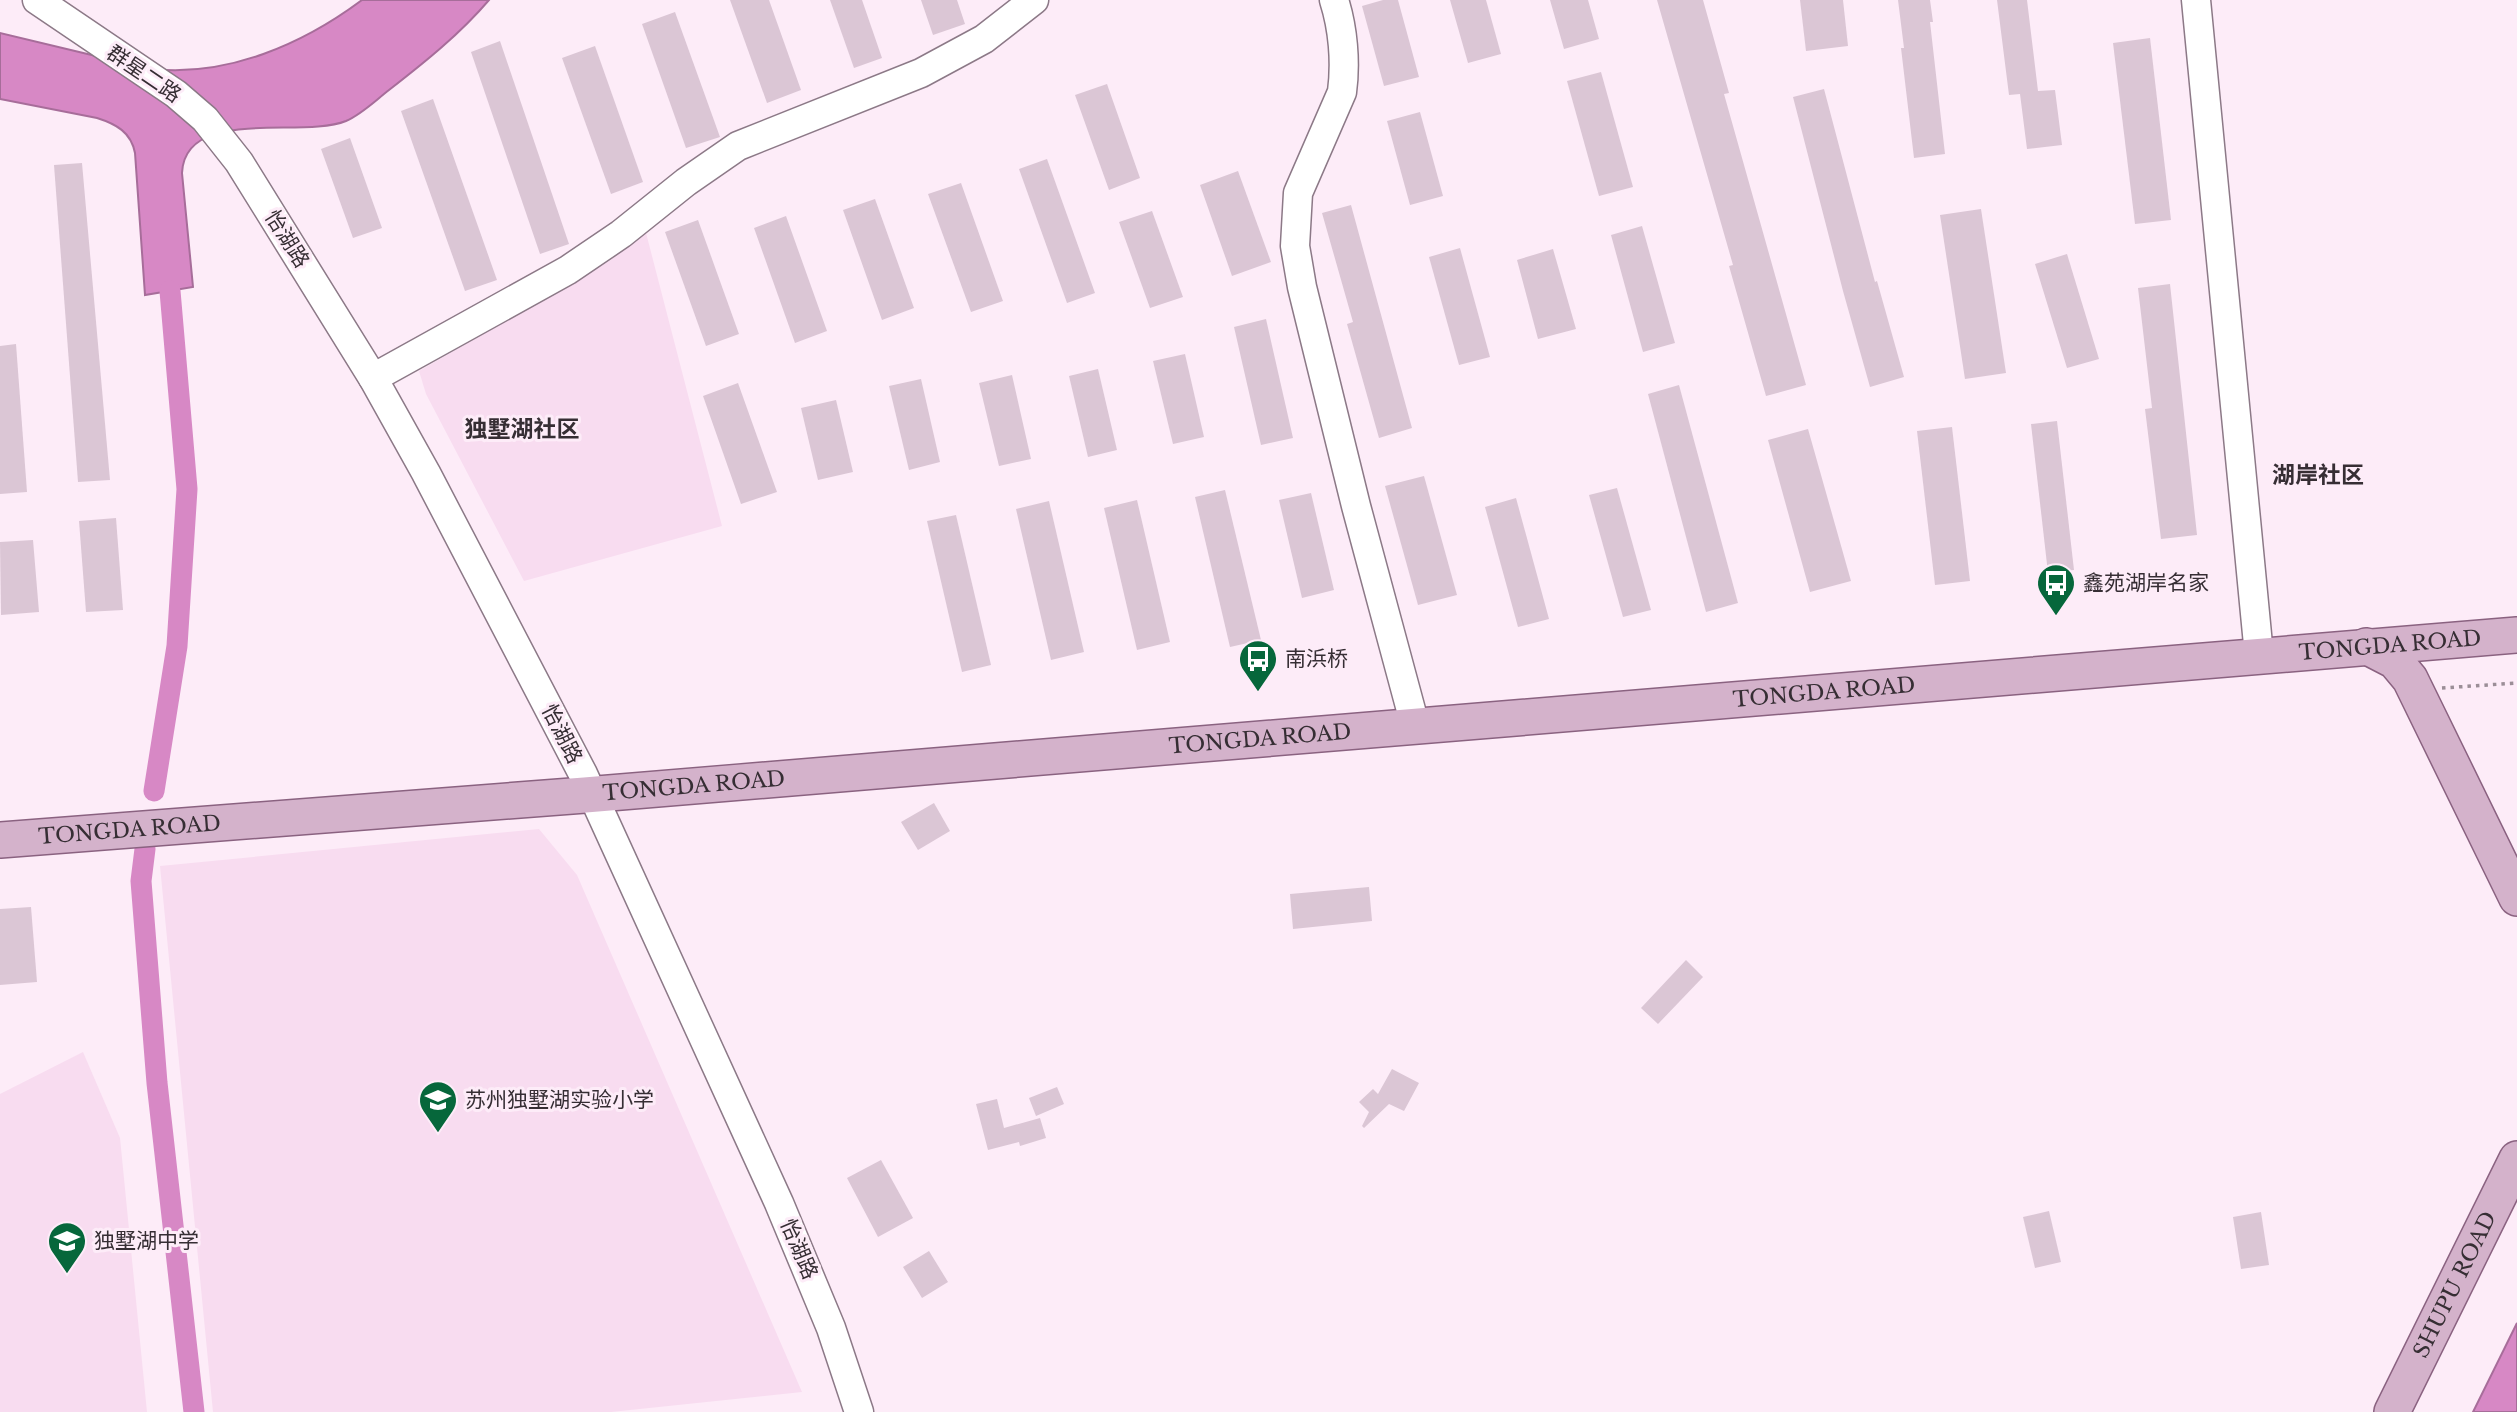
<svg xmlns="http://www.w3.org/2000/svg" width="2517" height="1412" font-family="'Libre Baskerville','Noto Sans SC',serif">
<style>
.built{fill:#f8dcf0}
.water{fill:#d788c5;stroke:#a76d9a;stroke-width:2}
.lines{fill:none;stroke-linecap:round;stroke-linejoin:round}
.canal{stroke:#d788c5;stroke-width:21}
.building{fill:#dbc6d5}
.minor-casing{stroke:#8c7987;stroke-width:31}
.major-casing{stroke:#8a6280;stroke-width:38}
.path{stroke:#9b8e97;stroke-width:3.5;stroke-dasharray:3.5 5;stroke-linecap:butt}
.minor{stroke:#fff;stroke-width:28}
.major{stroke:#d4b2cb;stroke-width:35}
.labels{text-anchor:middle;stroke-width:6;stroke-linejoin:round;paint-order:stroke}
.street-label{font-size:21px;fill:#362e34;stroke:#fdecf8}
.poi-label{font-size:21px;fill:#362e34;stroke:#fdecf8;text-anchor:start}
.neighbourhood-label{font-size:23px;font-weight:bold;fill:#362e34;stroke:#fdecf8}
</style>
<rect width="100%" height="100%" fill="#fdecf8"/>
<g class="built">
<polygon points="645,229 722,526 524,581 426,394 419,371 611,260"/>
<polygon points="539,829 577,875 802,1392 611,1412 213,1412 160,866"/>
<polygon points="83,1052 120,1138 147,1412 0,1412 0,1094"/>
</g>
<g class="water">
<path d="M362 0H489C460 34 425 62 389 90 376 100 362 114 346 121 302 139 185 106 182 173L193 287 145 295 135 153C131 132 116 124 97 118L0 99V33C33 41 66 49 100 57 117 61 135 67 152 69 228 77 303 44 362 0Z"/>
<polygon points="2517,1323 2517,1412 2473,1412"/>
</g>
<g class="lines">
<g class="canal">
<polyline points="154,791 177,646 187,489 170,291"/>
<polyline points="145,849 141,881 157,1083 194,1412"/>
</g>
</g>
<g class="building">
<polygon points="730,0 769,0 801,90 767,103"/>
<polygon points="830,0 862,0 882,58 854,68"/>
<polygon points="921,0 957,0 965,24 933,35"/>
<polygon points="1383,0 1398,0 1419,77 1384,86 1362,6"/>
<polygon points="1450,0 1486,0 1501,54 1468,63"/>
<polygon points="1550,0 1588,0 1599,39 1564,49"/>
<polygon points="1657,0 1703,0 1729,93 1724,94 1806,385 1766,396 1729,266 1733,265"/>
<polygon points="1800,0 1843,0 1848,46 1806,51"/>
<polygon points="1898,0 1930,0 1933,22 1930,22 1945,154 1914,158 1901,48 1904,48"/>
<polygon points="1997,0 2027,0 2038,91 2055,90 2062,145 2027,149 2020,94 2009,95"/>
<polygon points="675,12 720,137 686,148 642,24"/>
<polygon points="2150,38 2171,220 2135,224 2113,43"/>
<polygon points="500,41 569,244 540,254 471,52"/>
<polygon points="595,46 643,182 611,194 562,58"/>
<polygon points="1601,72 1633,187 1599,196 1567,81"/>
<polygon points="1107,84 1140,178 1109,190 1075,95"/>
<polygon points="1824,89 1875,282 1877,281 1904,377 1870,387 1843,291 1793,97"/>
<polygon points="433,99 497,280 465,291 401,111"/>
<polygon points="1420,112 1443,196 1410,205 1387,121"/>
<polygon points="350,138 382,228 353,238 321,149"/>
<polygon points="1047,159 1095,293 1067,303 1019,169"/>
<polygon points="82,163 110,480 78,482 54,165"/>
<polygon points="1238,171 1271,262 1232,276 1200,185"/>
<polygon points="961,183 1003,301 971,312 928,194"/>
<polygon points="875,199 914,308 882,320 843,210"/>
<polygon points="1351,205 1412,428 1379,438 1347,324 1353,322 1322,213"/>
<polygon points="1981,209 2006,373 1965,379 1940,215"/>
<polygon points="1152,211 1183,297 1150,308 1119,222"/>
<polygon points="786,216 827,331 795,343 754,228"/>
<polygon points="698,220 739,334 706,346 665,232"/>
<polygon points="1642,226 1675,343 1643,352 1611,235"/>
<polygon points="1460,248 1490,357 1459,365 1429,257"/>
<polygon points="1553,249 1576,329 1538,339 1517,260"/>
<polygon points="2067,254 2099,359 2067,368 2035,264"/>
<polygon points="2170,284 2197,535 2161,539 2145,409 2152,408 2138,288"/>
<polygon points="1266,319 1293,438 1261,445 1234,327"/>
<polygon points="16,344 27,492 0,494 0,346"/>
<polygon points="1185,354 1204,437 1173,444 1153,361"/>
<polygon points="1098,369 1117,450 1088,457 1069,376"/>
<polygon points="1012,375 1031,459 999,466 979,383"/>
<polygon points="921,379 940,462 909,470 889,386"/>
<polygon points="738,383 777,492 741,504 703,396"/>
<polygon points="1679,385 1738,603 1706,612 1648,394"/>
<polygon points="836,400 853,472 818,480 801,408"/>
<polygon points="2057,421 2074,570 2048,573 2031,424"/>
<polygon points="1952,427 1970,581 1935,585 1917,431"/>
<polygon points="1808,429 1851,581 1810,592 1768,440"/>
<polygon points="1424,476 1457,595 1418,605 1385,486"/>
<polygon points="1617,488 1651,610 1623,617 1589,495"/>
<polygon points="1225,490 1261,640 1230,647 1195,497"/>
<polygon points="1311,493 1334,590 1302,598 1279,500"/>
<polygon points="1516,498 1549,619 1518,627 1485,507"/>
<polygon points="1137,500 1170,642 1137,650 1104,508"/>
<polygon points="1049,501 1084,652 1051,660 1016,509"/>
<polygon points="956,515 991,665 962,672 927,521"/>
<polygon points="116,518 123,610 86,612 79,521"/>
<polygon points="33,540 39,612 1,615 0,542"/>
<polygon points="934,803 950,831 918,850 901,822"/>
<polygon points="1369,887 1372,921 1293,929 1290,894"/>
<polygon points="31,907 37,982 0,985 0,909"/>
<polygon points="1686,960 1703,977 1658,1024 1641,1008"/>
<polygon points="1392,1069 1419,1083 1404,1111 1389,1104 1364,1128 1362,1126 1369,1112 1359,1102 1373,1089 1378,1094"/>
<polygon points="1057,1087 1064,1104 1036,1116 1029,1098"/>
<polygon points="997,1099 1004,1128 1040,1118 1046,1138 1020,1146 1019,1142 988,1150 976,1104"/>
<polygon points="881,1160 913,1218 878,1237 847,1178"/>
<polygon points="2049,1211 2061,1262 2035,1268 2023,1217"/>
<polygon points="2261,1212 2269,1265 2241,1269 2233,1217"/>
<polygon points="929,1251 948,1282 922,1298 903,1267"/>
</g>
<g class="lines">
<defs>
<g id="minor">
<polyline points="37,0 176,94 205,119 239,162 373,378 426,473 583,774 779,1203 831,1328 859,1412"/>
<path d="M1334 0C1343 28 1346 62 1342 92L1298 193 1295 246 1302 287 1356 506 1415 725"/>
<polyline points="2196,0 2259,655"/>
<polyline points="373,378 568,270 621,234 686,182 738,146 921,73 984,39 1034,0"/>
</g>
<g id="major">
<polyline points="2366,646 2395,661 2410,679 2517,898"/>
<path id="s1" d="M0 840 585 795 2517 635"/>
<path id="s2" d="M2392 1412 2517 1159"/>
</g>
</defs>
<use href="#minor" class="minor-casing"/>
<use href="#major" class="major-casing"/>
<polyline class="path" points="2442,688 2517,683"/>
<use href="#minor" class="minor"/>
<use href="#major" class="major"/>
</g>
<defs>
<symbol id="bus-pin" viewBox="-11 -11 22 30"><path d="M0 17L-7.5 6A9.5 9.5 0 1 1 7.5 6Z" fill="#06673b" stroke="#fdecf8"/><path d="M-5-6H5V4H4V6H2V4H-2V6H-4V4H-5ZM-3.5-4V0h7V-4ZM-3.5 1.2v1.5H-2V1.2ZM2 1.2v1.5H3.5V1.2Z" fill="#fff"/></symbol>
<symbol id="school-pin" viewBox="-11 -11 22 30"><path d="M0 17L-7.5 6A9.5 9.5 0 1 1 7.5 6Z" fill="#06673b" stroke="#fdecf8"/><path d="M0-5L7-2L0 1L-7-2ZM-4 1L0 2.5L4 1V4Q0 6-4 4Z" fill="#fff"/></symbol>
</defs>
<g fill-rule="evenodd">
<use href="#bus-pin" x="2034" y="561" width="44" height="60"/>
<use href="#bus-pin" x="1236" y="637" width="44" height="60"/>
<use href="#school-pin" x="416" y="1078" width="44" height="60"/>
<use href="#school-pin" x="45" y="1219" width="44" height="60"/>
</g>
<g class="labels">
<g class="street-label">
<text transform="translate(144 74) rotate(34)" y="7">群星二路</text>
<text transform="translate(287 239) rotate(58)" y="7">怡湖路</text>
<text dy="7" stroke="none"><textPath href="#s1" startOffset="2398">TONGDA ROAD</textPath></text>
<text dy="7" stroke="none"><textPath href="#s1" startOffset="1830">TONGDA ROAD</textPath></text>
<text transform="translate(562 734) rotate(63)" y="7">怡湖路</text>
<text dy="7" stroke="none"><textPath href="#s1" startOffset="1264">TONGDA ROAD</textPath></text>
<text dy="7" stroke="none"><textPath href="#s1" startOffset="696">TONGDA ROAD</textPath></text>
<text dy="7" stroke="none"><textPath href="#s1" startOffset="130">TONGDA ROAD</textPath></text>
<text transform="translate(799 1249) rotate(67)" y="7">怡湖路</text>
<text dy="7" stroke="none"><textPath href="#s2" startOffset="142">SHUPU ROAD</textPath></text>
</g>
<g class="poi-label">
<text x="2083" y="590">鑫苑湖岸名家</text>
<text x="1285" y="666">南浜桥</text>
<text x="465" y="1107">苏州独墅湖实验小学</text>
<text x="94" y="1248">独墅湖中学</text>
</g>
<g class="neighbourhood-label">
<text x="522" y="437">独墅湖社区</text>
<text x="2318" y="483">湖岸社区</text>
</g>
</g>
</svg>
